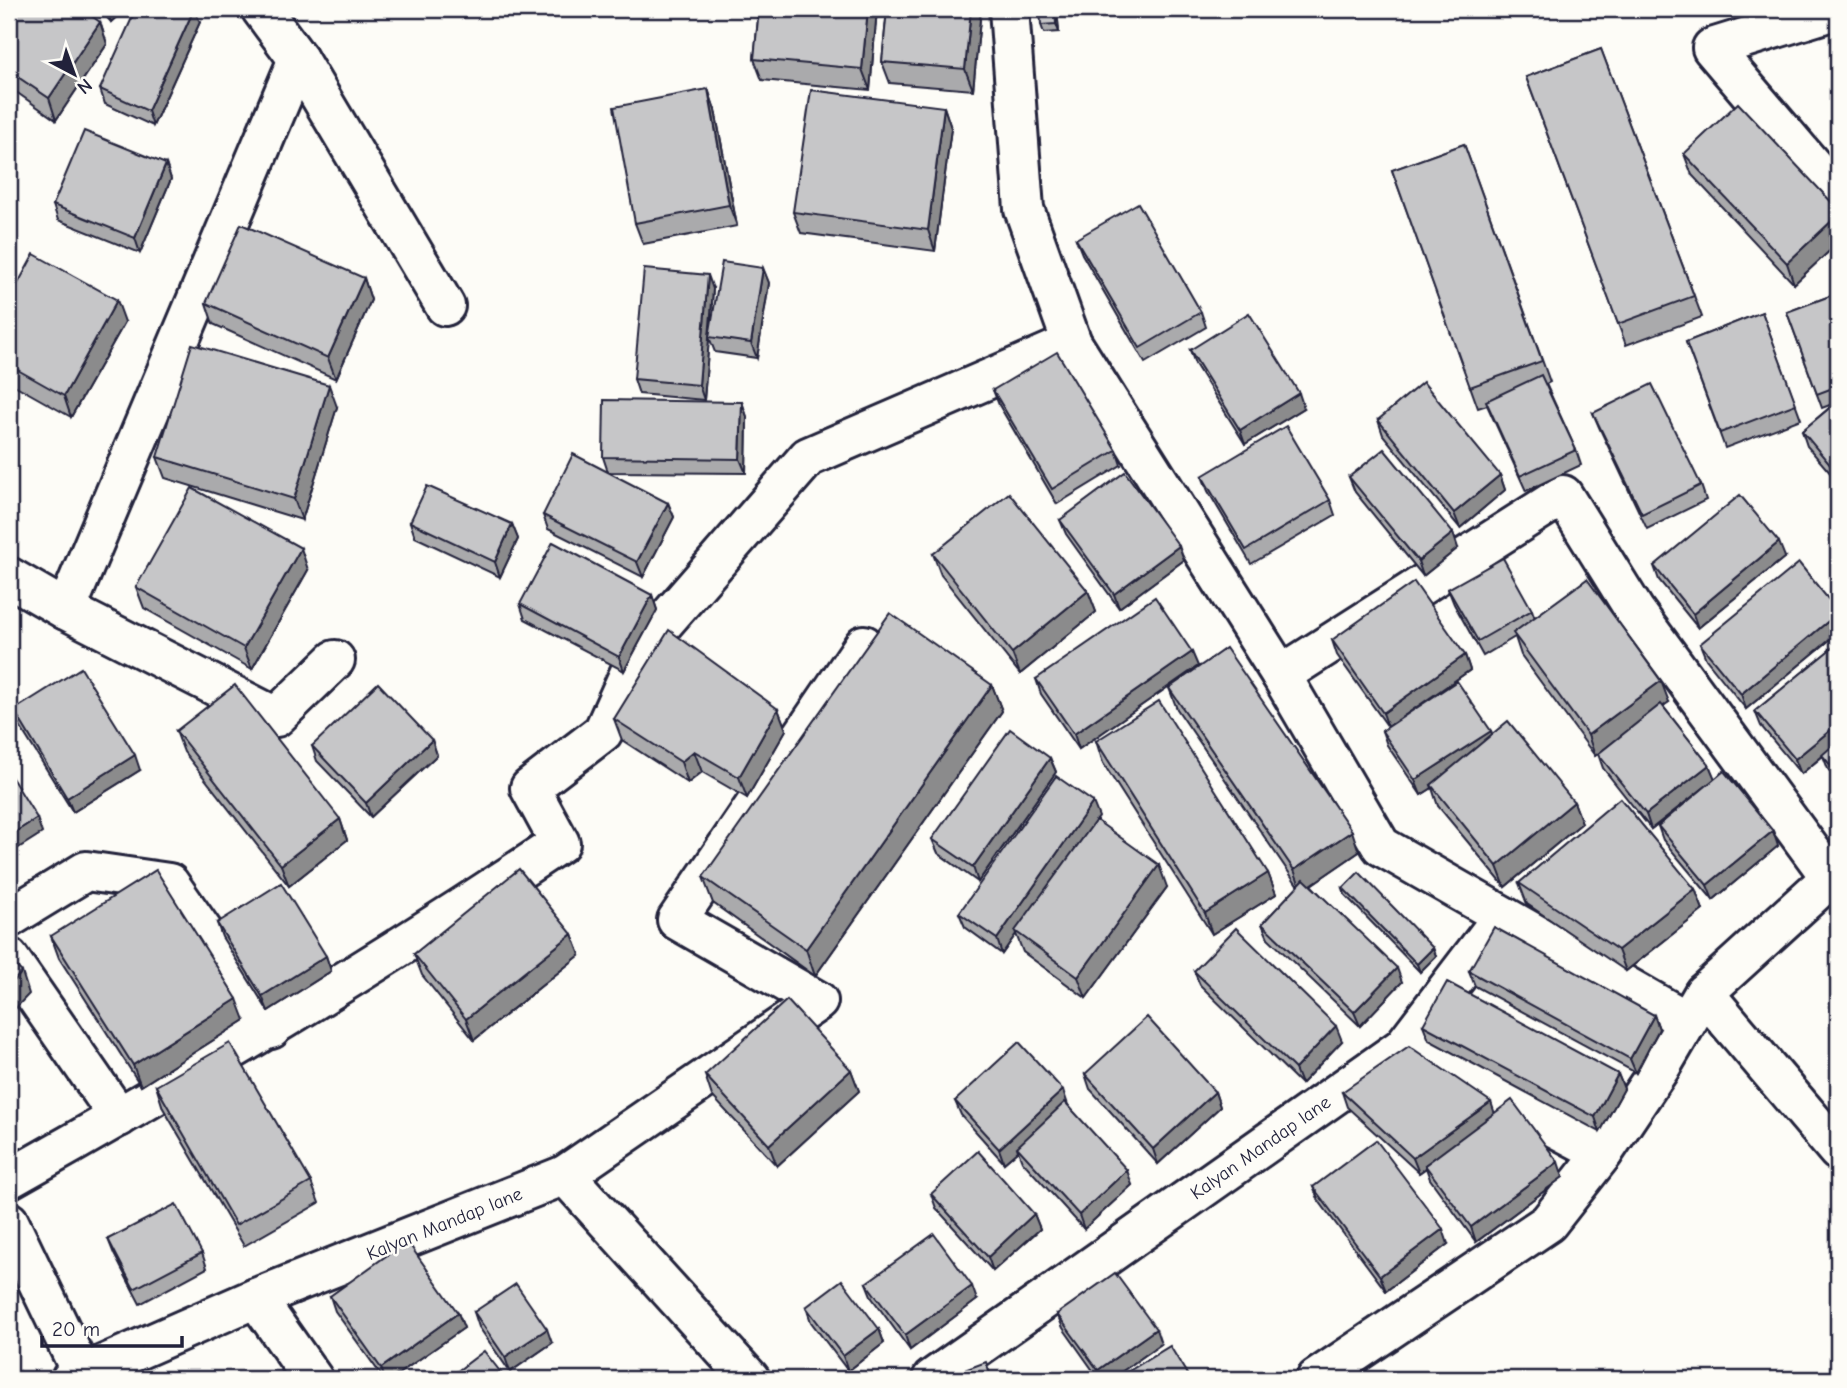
<svg xmlns="http://www.w3.org/2000/svg" width="1847" height="1388" font-family="'Comic Neue',sans-serif">
<style>
.lines{fill:none;stroke-linecap:round;stroke-linejoin:round}
.minor-casing{stroke:#22223b;stroke-width:44}
.minor{stroke:#fdfcf7;stroke-width:38}
.wall{fill:#aaaaac;stroke:#22223b;stroke-width:2}
.shaded-wall{fill:#8b8b8c;stroke:#22223b;stroke-width:2}
.building{fill:#c6c6c8;stroke:#22223b;stroke-width:2}
.labels{text-anchor:middle;stroke-width:5;stroke-linejoin:round;paint-order:stroke}
.street-label{font-size:19px;fill:#22223b;stroke:#fdfcf7}
</style>
<rect width="100%" height="100%" fill="#fdfcf7"/>
<filter id="ink" filterUnits="userSpaceOnUse"><feTurbulence type="fractalNoise" baseFrequency=".0143" numOctaves="2"/><feDisplacementMap in="SourceGraphic" scale="14" xChannelSelector="R" yChannelSelector="G"/><feConvolveMatrix kernelMatrix="1 2 1 2 8 2 1 2 1" color-interpolation-filters="sRGB"/></filter>
<g filter="url(#ink)">
<g class="lines">
<defs>
<g id="minor">
<polyline points="261,9 298,59 445,306"/>
<polyline points="1009,9 1024,209 1072,343 1281,675 1381,846 1687,1021"/>
<polyline points="1838,9 1712,48 1838,196"/>
<polyline points="9,577 66,610 276,717 335,660"/>
<polyline points="66,610 298,59"/>
<polyline points="1281,675 1563,495 1635,611 1831,878"/>
<polyline points="9,918 86,871 169,883 271,1029"/>
<polyline points="9,958 119,1117"/>
<polyline points="1704,993 1838,1151"/>
<polyline points="1403,1047 1503,916"/>
<polyline points="565,1175 818,1001 677,920 864,645"/>
<path d="M9 1179C197 1074 380 963 560 843L530 788 603 732 640 650 808 457 1072 343"/>
<polyline points="9,1222 82,1374"/>
<polyline points="256,1298 313,1379"/>
<polyline points="71,1379 256,1298 565,1175 750,1379"/>
<polyline points="932,1379 1403,1047 1603,1153"/>
<polyline points="1316,1379 1548,1223 1603,1153 1660,1068 1704,993 1838,871"/>
</g>
</defs>
<use href="#minor" class="minor-casing"/>
<use href="#minor" class="minor"/>
</g>
<g class="wall">
<polygon points="9,9 100,22 107,44 56,120 9,87"/>
<polygon points="99,9 125,9 111,22"/>
<polygon points="759,9 877,9 870,90 762,80 754,59"/>
<polygon points="887,9 981,9 973,90 890,83 882,62"/>
<polygon points="1057,9 1059,32 1044,33 1041,25"/>
<polygon points="200,22 153,126 105,104 100,89"/>
<polygon points="1601,49 1702,317 1626,345 1526,77"/>
<polygon points="708,89 715,110 737,226 643,244 635,223"/>
<polygon points="944,107 951,128 935,251 801,233 793,212"/>
<polygon points="1464,144 1550,382 1546,384 1576,450 1581,465 1526,491 1487,405 1478,408 1392,170"/>
<polygon points="1684,154 1838,209 1838,243 1794,284 1692,175"/>
<polygon points="166,164 171,179 140,253 58,220 53,205"/>
<polygon points="1076,239 1201,312 1206,327 1145,363 1082,254"/>
<polygon points="763,268 769,283 757,358 715,352 709,337 704,400 639,394 634,379 713,289 710,335"/>
<polygon points="364,278 371,300 336,379 213,324 206,303"/>
<polygon points="1838,293 1838,482 1807,446 1802,431 1835,403 1822,408 1787,312"/>
<polygon points="9,300 125,322 71,417 9,382"/>
<polygon points="1762,312 1801,419 1725,448 1686,342"/>
<polygon points="1190,350 1304,408 1245,444 1195,364"/>
<polygon points="993,390 1116,450 1121,465 1057,504 999,405"/>
<polygon points="742,402 747,417 746,473 608,472 603,457"/>
<polygon points="337,407 302,520 165,478 157,457"/>
<polygon points="1593,413 1701,485 1706,500 1647,529 1599,427"/>
<polygon points="1378,420 1500,475 1505,490 1460,528 1383,435"/>
<polygon points="1202,476 1330,500 1335,515 1251,564 1208,491"/>
<polygon points="1349,477 1458,548 1423,576 1355,492"/>
<polygon points="668,503 674,517 643,577 548,529 543,515"/>
<polygon points="1060,520 1184,560 1119,608 1066,534"/>
<polygon points="410,522 512,524 518,539 500,577 415,537"/>
<polygon points="933,554 1088,591 1096,612 1020,674 941,575"/>
<polygon points="1785,557 1698,628 1659,580 1654,566"/>
<polygon points="308,570 252,669 144,608 136,587"/>
<polygon points="1448,589 1532,610 1535,618 1669,702 1663,706 1709,765 1714,779 1773,831 1778,846 1713,900 1663,840 1658,826 1705,787 1651,829 1603,768 1598,754 1595,756 1521,655 1515,637 1483,656 1454,604"/>
<polygon points="652,595 657,610 624,671 525,619 520,604"/>
<polygon points="1838,611 1838,633 1746,709 1706,659 1700,644"/>
<polygon points="1332,640 1465,655 1470,670 1410,712 1491,731 1492,734 1574,802 1582,823 1505,887 1438,806 1432,788 1421,795 1387,745 1382,731 1388,727 1337,655"/>
<polygon points="1838,643 1838,782 1828,769 1823,756 1801,774 1761,726 1755,711"/>
<polygon points="1198,666 1079,749 1041,694 1036,679"/>
<polygon points="992,685 1002,711 815,976 713,903 703,877"/>
<polygon points="1169,688 1359,852 1311,885 1402,982 1360,1026 1268,938 1262,924 1298,886 1177,709"/>
<polygon points="778,709 786,730 747,798 702,772 688,783 622,740 614,719"/>
<polygon points="14,710 140,770 73,812 19,725"/>
<polygon points="176,731 340,819 347,840 289,886 184,752"/>
<polygon points="432,740 437,755 371,817 317,761 312,746"/>
<polygon points="1096,741 1268,873 1276,894 1212,934 1103,763"/>
<polygon points="1050,758 1056,772 978,882 938,853 932,839"/>
<polygon points="1099,817 1096,820 1167,887 1086,998 1023,952 1016,934 1002,954 965,927 959,913"/>
<polygon points="1519,883 1695,889 1703,910 1626,971 1527,904"/>
<polygon points="1343,888 1433,948 1436,956 1420,972 1345,895"/>
<polygon points="217,923 326,956 331,971 268,1011 222,937"/>
<polygon points="572,934 580,955 474,1040 422,975 414,954"/>
<polygon points="51,936 245,1020 141,1086 59,958"/>
<polygon points="1194,971 1342,1041 1301,1084 1200,985"/>
<polygon points="1469,971 1654,1015 1659,1029 1636,1073 1475,986"/>
<polygon points="1423,1025 1618,1074 1624,1089 1600,1132 1429,1040"/>
<polygon points="851,1070 859,1091 777,1166 712,1096 705,1075"/>
<polygon points="1085,1074 1215,1092 1220,1107 1158,1164 1090,1089"/>
<polygon points="156,1086 311,1182 319,1203 244,1246 163,1108"/>
<polygon points="1342,1092 1495,1113 1563,1177 1476,1242 1430,1179 1426,1168 1419,1173 1347,1107"/>
<polygon points="955,1101 1068,1105 1132,1185 1084,1229 1022,1161 1018,1151 1004,1163 961,1115"/>
<polygon points="1313,1187 1448,1244 1386,1291 1319,1201"/>
<polygon points="931,1194 1034,1214 1040,1229 993,1271 936,1208"/>
<polygon points="108,1239 202,1253 207,1268 140,1304 114,1254"/>
<polygon points="866,1283 977,1300 910,1350 872,1298"/>
<polygon points="330,1296 458,1313 464,1328 391,1379 384,1379 335,1311"/>
<polygon points="806,1307 879,1329 884,1343 848,1371 811,1322"/>
<polygon points="474,1312 552,1343 510,1372 479,1327"/>
<polygon points="1057,1314 1161,1344 1111,1379 1099,1379 1063,1328"/>
</g>
<g class="shaded-wall">
<polygon points="107,9 125,9 111,22"/>
<polygon points="194,9 200,22 153,126 148,111"/>
<polygon points="868,9 877,9 870,90 862,69"/>
<polygon points="971,9 981,9 973,90 965,69"/>
<polygon points="1055,9 1057,9 1059,32 1056,24"/>
<polygon points="100,22 107,44 56,120 49,98"/>
<polygon points="708,89 715,110 737,226 729,205"/>
<polygon points="9,101 14,115 9,124"/>
<polygon points="944,107 951,128 935,251 928,230"/>
<polygon points="166,164 171,179 140,253 135,238"/>
<polygon points="1838,215 1838,243 1794,284 1787,263"/>
<polygon points="763,268 769,283 757,358 751,343"/>
<polygon points="708,275 713,289 704,400 699,385"/>
<polygon points="364,278 371,300 336,379 328,358"/>
<polygon points="117,300 125,322 71,417 64,396"/>
<polygon points="329,385 337,407 302,520 294,499"/>
<polygon points="1299,393 1304,408 1245,444 1240,430"/>
<polygon points="742,402 747,417 746,473 740,459"/>
<polygon points="1500,475 1505,490 1460,528 1454,513"/>
<polygon points="668,503 674,517 643,577 637,562"/>
<polygon points="512,524 518,539 500,577 495,562"/>
<polygon points="1453,533 1458,548 1423,576 1418,561"/>
<polygon points="1779,542 1785,557 1698,628 1693,614"/>
<polygon points="1179,546 1184,560 1119,608 1114,594"/>
<polygon points="301,548 308,570 252,669 244,648"/>
<polygon points="1088,591 1096,612 1020,674 1012,653"/>
<polygon points="652,595 657,610 624,671 619,657"/>
<polygon points="1838,613 1838,633 1746,709 1741,694"/>
<polygon points="1192,652 1198,666 1079,749 1074,734"/>
<polygon points="1465,655 1470,670 1388,727 1383,713"/>
<polygon points="1661,681 1669,702 1595,756 1588,735"/>
<polygon points="992,685 1002,711 815,976 806,949"/>
<polygon points="778,709 786,730 747,798 739,777"/>
<polygon points="1838,724 1838,743 1801,774 1795,759"/>
<polygon points="1491,731 1496,746 1431,785 1432,788 1421,795 1415,780"/>
<polygon points="432,740 437,755 371,817 366,803"/>
<polygon points="694,751 702,772 688,783 681,762"/>
<polygon points="135,755 140,770 73,812 67,798"/>
<polygon points="1050,758 1056,772 978,882 973,867"/>
<polygon points="1709,765 1715,779 1651,829 1646,814"/>
<polygon points="1093,802 1099,817 1017,933 1015,931 1016,934 1002,954 997,939"/>
<polygon points="1574,802 1582,823 1505,887 1497,866"/>
<polygon points="37,818 42,833 9,854 9,836"/>
<polygon points="340,819 347,840 289,886 281,865"/>
<polygon points="1352,831 1359,852 1302,891 1294,870"/>
<polygon points="1773,831 1778,846 1713,900 1707,885"/>
<polygon points="1159,865 1167,887 1086,998 1078,977"/>
<polygon points="1268,873 1276,894 1212,934 1205,913"/>
<polygon points="1695,889 1703,910 1626,971 1618,950"/>
<polygon points="572,934 580,955 474,1040 466,1019"/>
<polygon points="1433,948 1436,956 1420,972 1417,964"/>
<polygon points="326,956 331,971 268,1011 262,996"/>
<polygon points="1397,968 1402,982 1360,1026 1354,1012"/>
<polygon points="22,972 29,994 9,1015 9,986"/>
<polygon points="237,999 245,1020 141,1086 133,1065"/>
<polygon points="1654,1015 1659,1029 1636,1073 1630,1059"/>
<polygon points="1336,1026 1342,1041 1301,1084 1295,1069"/>
<polygon points="851,1070 859,1091 777,1166 769,1145"/>
<polygon points="1618,1074 1624,1089 1600,1132 1595,1117"/>
<polygon points="1063,1090 1068,1105 1019,1150 1017,1147 1018,1151 1004,1163 999,1149"/>
<polygon points="1215,1092 1220,1107 1158,1164 1153,1149"/>
<polygon points="1491,1102 1496,1117 1425,1165 1426,1168 1419,1173 1413,1158"/>
<polygon points="1558,1162 1563,1177 1476,1242 1471,1227"/>
<polygon points="1127,1170 1132,1185 1084,1229 1079,1215"/>
<polygon points="1034,1214 1040,1229 993,1271 988,1257"/>
<polygon points="1443,1229 1448,1244 1386,1291 1380,1276"/>
<polygon points="972,1286 977,1300 910,1350 905,1335"/>
<polygon points="458,1313 464,1328 391,1379 385,1379 381,1368"/>
<polygon points="547,1329 552,1343 510,1372 505,1357"/>
<polygon points="879,1329 884,1343 848,1371 843,1356"/>
<polygon points="1156,1329 1161,1344 1111,1379 1101,1379 1098,1370"/>
</g>
<g class="building">
<polygon points="9,9 82,9 100,22 49,98 9,71"/>
<polygon points="136,9 194,9 148,111 100,89"/>
<polygon points="759,9 868,9 862,69 754,59"/>
<polygon points="887,9 971,9 965,69 882,62"/>
<polygon points="1040,9 1055,9 1056,24 1041,25"/>
<polygon points="1601,49 1694,296 1618,324 1526,77"/>
<polygon points="708,89 729,205 635,223 614,107"/>
<polygon points="811,90 944,107 928,230 793,212"/>
<polygon points="1738,103 1838,209 1838,215 1787,263 1684,154"/>
<polygon points="84,131 166,164 135,238 53,205"/>
<polygon points="1464,144 1542,361 1470,387 1392,170"/>
<polygon points="1138,203 1201,312 1140,348 1076,239"/>
<polygon points="241,224 364,278 328,358 206,303"/>
<polygon points="34,254 117,300 64,396 9,365 9,300"/>
<polygon points="722,262 763,268 751,343 709,337"/>
<polygon points="644,269 708,275 699,385 634,379"/>
<polygon points="1838,293 1838,386 1817,394 1787,312"/>
<polygon points="1762,312 1796,404 1720,433 1686,342"/>
<polygon points="1249,313 1299,393 1240,430 1190,350"/>
<polygon points="192,344 329,385 294,499 157,457"/>
<polygon points="1057,352 1116,450 1052,489 993,390"/>
<polygon points="1541,375 1576,450 1520,476 1486,401"/>
<polygon points="1423,382 1500,475 1454,513 1378,420"/>
<polygon points="1652,384 1701,485 1642,514 1593,413"/>
<polygon points="604,400 742,402 740,459 603,457"/>
<polygon points="1838,401 1838,470 1836,472 1802,431"/>
<polygon points="1286,426 1330,500 1246,550 1202,476"/>
<polygon points="1384,449 1453,533 1418,561 1349,477"/>
<polygon points="573,454 668,503 637,562 543,515"/>
<polygon points="1125,472 1179,546 1114,594 1060,520"/>
<polygon points="427,486 512,524 495,562 410,522"/>
<polygon points="192,488 301,548 244,648 136,587"/>
<polygon points="1009,493 1088,591 1012,653 933,554"/>
<polygon points="1740,495 1779,542 1693,614 1654,566"/>
<polygon points="553,542 652,595 619,657 520,604"/>
<polygon points="1503,558 1532,610 1478,641 1448,589"/>
<polygon points="1799,563 1838,611 1838,613 1741,694 1700,644"/>
<polygon points="1587,579 1661,681 1588,735 1513,633"/>
<polygon points="1414,582 1465,655 1383,713 1332,640"/>
<polygon points="1155,597 1192,652 1074,734 1036,679"/>
<polygon points="890,613 992,685 806,949 703,877"/>
<polygon points="669,630 778,709 739,777 694,751 681,762 614,719"/>
<polygon points="1838,643 1838,724 1795,759 1755,711"/>
<polygon points="1226,648 1352,831 1294,870 1169,688"/>
<polygon points="81,668 135,755 67,798 14,710"/>
<polygon points="1457,681 1491,731 1415,780 1382,731"/>
<polygon points="378,683 432,740 366,803 312,746"/>
<polygon points="235,685 340,819 281,865 176,731"/>
<polygon points="1159,701 1268,873 1205,913 1096,741"/>
<polygon points="1661,704 1709,765 1646,814 1598,754"/>
<polygon points="1508,721 1574,802 1497,866 1431,785"/>
<polygon points="1010,729 1050,758 973,867 932,839"/>
<polygon points="1838,741 1838,774 1822,755"/>
<polygon points="1724,771 1773,831 1707,885 1658,826"/>
<polygon points="9,773 37,818 9,836"/>
<polygon points="1056,776 1093,802 997,939 959,913"/>
<polygon points="1620,798 1695,889 1618,950 1519,883"/>
<polygon points="1096,820 1159,865 1078,977 1015,931"/>
<polygon points="519,869 572,934 466,1019 414,954"/>
<polygon points="156,870 237,999 133,1065 51,936"/>
<polygon points="1359,872 1433,948 1417,964 1343,888"/>
<polygon points="1304,879 1397,968 1354,1012 1262,924"/>
<polygon points="281,883 326,956 262,996 217,923"/>
<polygon points="1494,927 1654,1015 1630,1059 1469,971"/>
<polygon points="1236,928 1336,1026 1295,1069 1194,971"/>
<polygon points="9,960 22,972 9,986"/>
<polygon points="1447,982 1618,1074 1595,1117 1423,1025"/>
<polygon points="787,1000 851,1070 769,1145 705,1075"/>
<polygon points="1147,1017 1215,1092 1153,1149 1085,1074"/>
<polygon points="1019,1042 1063,1090 999,1149 955,1101"/>
<polygon points="230,1043 311,1182 236,1225 156,1086"/>
<polygon points="1409,1046 1491,1102 1413,1158 1342,1092"/>
<polygon points="1512,1100 1558,1162 1471,1227 1425,1165"/>
<polygon points="1065,1102 1127,1170 1079,1215 1017,1147"/>
<polygon points="1376,1140 1443,1229 1380,1276 1313,1187"/>
<polygon points="978,1151 1034,1214 988,1257 931,1194"/>
<polygon points="176,1204 202,1253 134,1289 108,1239"/>
<polygon points="934,1234 972,1286 905,1335 866,1283"/>
<polygon points="407,1241 458,1313 381,1368 330,1296"/>
<polygon points="1115,1273 1156,1329 1098,1370 1057,1314"/>
<polygon points="842,1280 879,1329 843,1356 806,1307"/>
<polygon points="516,1284 547,1329 505,1357 474,1312"/>
<polygon points="1170,1346 1190,1379 1116,1379"/>
<polygon points="484,1351 506,1379 447,1379"/>
<polygon points="986,1362 992,1379 940,1379"/>
</g>
</g>
<g class="labels">
<g class="street-label">
<text transform="translate(1260 1147) rotate(-35)" y="7">Kalyan Mandap lane</text>
<text transform="translate(444 1223) rotate(-22)" y="7">Kalyan Mandap lane</text>
</g>
</g>
<rect width="1847" height="1388" fill="none" stroke="#fdfcf7" stroke-width="35"/>
<rect x="18" y="18" width="1812" height="1353" fill="none" stroke="#22223b" stroke-width="2.5" filter="url(#ink)"/>
<g transform="translate(74 74) rotate(139)" stroke="#fdfcf7" stroke-width="5" paint-order="stroke">
<path d="M0-5L12 26L0 18L-12 26Z" fill="#22223b"/>
<text y="-10" font-size="19" font-weight="bold" text-anchor="middle" fill="#22223b">N</text>
</g>
<path d="M42 1336v10h140v-10" fill="none" stroke="#22223b" stroke-width="3.5"/>
<text x="52" y="1336" font-size="21" fill="#22223b" stroke="#fdfcf7" stroke-width="5" paint-order="stroke">20 m</text>
</svg>
